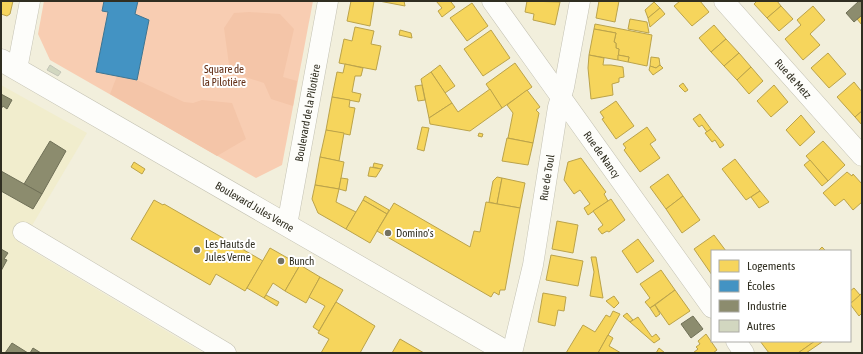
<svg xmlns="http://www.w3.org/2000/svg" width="863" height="354" font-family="'Asap Condensed',sans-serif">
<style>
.built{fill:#f1edcd}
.green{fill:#f8cdb2}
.forest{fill:#f4c5a8}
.homes{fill:#f6d55c;stroke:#bba34a}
.schools{fill:#4393c3;stroke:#3d7592}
.industry{fill:#8c8c6e;stroke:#707057}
.building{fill:#d2d7c0;stroke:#c3c5b7}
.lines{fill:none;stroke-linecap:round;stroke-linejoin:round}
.street-casing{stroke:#c4c2b3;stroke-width:21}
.primary-casing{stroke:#c4c2b3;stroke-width:23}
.street{stroke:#fdfdfa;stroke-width:20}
.primary{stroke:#fdfdfa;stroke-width:22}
.poi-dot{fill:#747262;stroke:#fff;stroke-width:1.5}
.labels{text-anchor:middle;stroke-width:4;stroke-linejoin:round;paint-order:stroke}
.park-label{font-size:11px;fill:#622d14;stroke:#fff}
.street-label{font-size:11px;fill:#302e21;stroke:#fff}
.poi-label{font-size:11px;fill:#302e21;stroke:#fff;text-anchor:start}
</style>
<rect width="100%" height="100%" fill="#f2efdc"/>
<polygon class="built" points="1,85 87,133 21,244 203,353 1,353"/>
<polygon class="green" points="44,1 313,1 282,165 256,178 50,60 38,34"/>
<g class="forest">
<polygon points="249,12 280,14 294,29 283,77 297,81 293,106 271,99 264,83 230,72 224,28 234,13"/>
<polygon points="117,76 137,80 184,102 193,103 202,100 232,103 246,139 217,156 110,94"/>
</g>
<g class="homes">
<polygon points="1,1 13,1 10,14 7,16 1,14"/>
<polygon points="351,1 374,1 370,26 347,21"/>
<polygon points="379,1 404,1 405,6"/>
<polygon points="436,1 453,1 451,2 455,7 442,17 438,11 442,8"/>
<polygon points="527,1 560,2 555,25 533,20 534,14 525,12"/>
<polygon points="599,1 619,1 615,22 596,18"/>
<polygon points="680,1 700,1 709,12 692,26 674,6"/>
<polygon points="757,1 777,1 781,6 767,18 754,4"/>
<polygon points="654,2 660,8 648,18 645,10"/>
<polygon points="472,3 488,26 467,41 450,18"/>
<polygon points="781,6 793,19 779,31 767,18"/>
<polygon points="813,6 825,20 810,34 820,45 803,60 785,39 801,25 797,20"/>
<polygon points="660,8 665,14 650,27 648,18"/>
<polygon points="862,15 862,25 857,19"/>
<polygon points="630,19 647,22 649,33 628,29"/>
<polygon points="595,24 652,35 647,66 628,62 629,57 618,55 619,49 616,48 616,43 614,42 616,33 594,29"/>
<polygon points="714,25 726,39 711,52 699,38"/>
<polygon points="355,27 374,31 371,44 381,46 376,70 339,63 344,39 352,41"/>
<polygon points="594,29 616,33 614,42 616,43 616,48 619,49 618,60 589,55"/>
<polygon points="400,30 411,33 412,38 399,35"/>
<polygon points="491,30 510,58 483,76 464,49"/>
<polygon points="726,39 739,53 724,66 711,52"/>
<polygon points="739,53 751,67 737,80 724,66"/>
<polygon points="828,53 846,74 829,88 811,68"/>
<polygon points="589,55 604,58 603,65 611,65 623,67 624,77 619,78 619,82 612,84 613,95 591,99 588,68"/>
<polygon points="618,55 629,57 628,62 618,60"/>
<polygon points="651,57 659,58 660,65 656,68 650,66"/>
<polygon points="515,63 532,87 502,108 486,84"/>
<polygon points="345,64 363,68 361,76 355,76 352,92 361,94 359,102 332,97 337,72 343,73"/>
<polygon points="440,65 455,86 445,93 431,72"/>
<polygon points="660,65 663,68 653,75 649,70 650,66 656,68"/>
<polygon points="751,67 763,81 749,94 737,80"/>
<polygon points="431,72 452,103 429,118 421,79"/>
<polygon points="854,82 862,92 862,111 855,117 837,97"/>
<polygon points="683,83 688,90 685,92 679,86"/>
<polygon points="422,85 425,100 418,101 415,86"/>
<polygon points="774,85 788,102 771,117 757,101"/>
<polygon points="490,89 502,108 470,131 430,124 429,118 452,103 458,112"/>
<polygon points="527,90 540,107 536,110 539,113 533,143 508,138 513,113 507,105"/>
<polygon points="332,97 350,100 349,107 355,108 350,135 326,130"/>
<polygon points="616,101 634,126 616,139 602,119 604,118 600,112"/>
<polygon points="862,111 862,125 855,117"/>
<polygon points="700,114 711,129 707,132 702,125 699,127 693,119"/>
<polygon points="801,115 815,132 800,146 786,130"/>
<polygon points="422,127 429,128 424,151 417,149"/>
<polygon points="647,127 656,140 650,144 660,158 640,172 624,150 626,148 623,144"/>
<polygon points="711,129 724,145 720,148 715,140 712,142 705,133"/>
<polygon points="326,130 344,133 339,161 320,157"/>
<polygon points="479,133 483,134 482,137 478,136"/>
<polygon points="507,138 533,143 528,165 502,161"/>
<polygon points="823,141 845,165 828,181 806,156"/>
<polygon points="320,157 344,162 339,189 315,185"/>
<polygon points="581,158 606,192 604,194 608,201 588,215 584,208 590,204 580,190 574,194 564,180 568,162"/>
<polygon points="735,159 760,191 746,200 722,169"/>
<polygon points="810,160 828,181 822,186 804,165"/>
<polygon points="134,162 145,169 142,174 131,167"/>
<polygon points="374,163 383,165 381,169 373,167"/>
<polygon points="370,167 381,169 376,177 368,176"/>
<polygon points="847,172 852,176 853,174 862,184 862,202 853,210 844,199 835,206 823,193"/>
<polygon points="668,174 683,196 666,209 650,187"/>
<polygon points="497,177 502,178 497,204 489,202 493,181"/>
<polygon points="341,178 348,179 346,191 339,189"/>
<polygon points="502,178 525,183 520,208 497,204"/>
<polygon points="315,185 339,189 336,202 356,212 346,229 318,213 312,199"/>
<polygon points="760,191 769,202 759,208 751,197"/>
<polygon points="365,196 389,210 387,214 363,200"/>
<polygon points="683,196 700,220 682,233 666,209"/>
<polygon points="611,199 625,220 609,232 607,231 602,234 598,229 603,225 593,211"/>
<polygon points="154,200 163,205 164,204 263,261 245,291 216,274 210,285 131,239"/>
<polygon points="363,200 387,214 370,243 346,229"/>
<polygon points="486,202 520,208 505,290 500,290 499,295 494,292 491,297 377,231 394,203 470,247 474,231 480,232"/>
<polygon points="557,221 578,225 573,253 552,249"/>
<polygon points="714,235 726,251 712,251 712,275 694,249"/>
<polygon points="638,239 654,261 637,273 622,251"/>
<polygon points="822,247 826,251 818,251"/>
<polygon points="270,248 300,265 285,291 273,283 264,298 247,288"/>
<polygon points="551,255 583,261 578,286 546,280"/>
<polygon points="591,257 596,257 603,298 590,296 594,272"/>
<polygon points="300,265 320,277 306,303 285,291"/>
<polygon points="661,270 675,290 650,308 645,302 650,298 640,284"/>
<polygon points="320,277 343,290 319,331 313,327 325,306 309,297"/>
<polygon points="854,288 860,295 852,303 850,300 850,291"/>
<polygon points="675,290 690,311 669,325 655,305"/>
<polygon points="543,293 566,297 564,311 558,310 555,326 538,322"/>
<polygon points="862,293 862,313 859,316 850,304"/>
<polygon points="266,295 279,302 277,306 264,298"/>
<polygon points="614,296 619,303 614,308 606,301"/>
<polygon points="336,302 375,326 360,353 321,353 329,339 318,333"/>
<polygon points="655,305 660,314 656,317 650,308"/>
<polygon points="613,311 620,314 598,353 566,353 583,325 595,332 606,315 610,317"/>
<polygon points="627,313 633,320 630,322 623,316"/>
<polygon points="638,317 652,337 656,334 660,339 654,343 630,322"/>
<polygon points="706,334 717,350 713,353 693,353 698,349 696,347 700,344 698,341"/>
<polygon points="608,335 613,338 609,346 621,353 598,353"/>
<polygon points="400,339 424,353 392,353"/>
<polygon points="760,341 815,341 798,353 769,353"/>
<polygon points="815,341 822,342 806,353 798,353"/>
<polygon points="659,348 665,353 656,353"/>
</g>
<polygon class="schools" points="104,1 138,1 135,14 149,20 137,80 96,72 108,12 102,11"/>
<g class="industry">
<polygon points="859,1 862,1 862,15 854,22 846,13"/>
<polygon points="1,94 12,100 7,109 3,106 1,109"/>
<polygon points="50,141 66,151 42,194 24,184"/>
<polygon points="1,171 42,194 33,209 1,191"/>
<polygon points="1,249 8,253 4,259 7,260 1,271"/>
<polygon points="693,316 703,329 691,338 681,324"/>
<polygon points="12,343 28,353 5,353"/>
<polygon points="33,348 41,353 30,353"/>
</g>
<polygon class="building" points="50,65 61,72 58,76 47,70"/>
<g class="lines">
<defs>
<g id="street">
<path id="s1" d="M492 1 712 308"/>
<path id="s2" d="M724 1 862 156"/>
<polyline points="17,69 30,1"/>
<path id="s3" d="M287 225 328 1"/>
<polyline points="23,232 226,353"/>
<polyline points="736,341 744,353"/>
<path id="s4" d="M512 353 533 265 558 107 564 87 580 1"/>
</g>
<g id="primary">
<path id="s5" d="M1 60 508 353"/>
</g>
</defs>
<use href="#street" class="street-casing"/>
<use href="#primary" class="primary-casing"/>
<use href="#street" class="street"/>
<use href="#primary" class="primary"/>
</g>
<g class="poi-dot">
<circle cx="388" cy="233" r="4"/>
<circle cx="197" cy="250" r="4"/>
<circle cx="281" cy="261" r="4"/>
</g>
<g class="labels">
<g class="park-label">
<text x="224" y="73">Square de<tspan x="224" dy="13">la Pilotière</tspan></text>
</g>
<g class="street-label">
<text dy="4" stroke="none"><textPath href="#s2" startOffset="104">Rue de Metz</textPath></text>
<text dy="4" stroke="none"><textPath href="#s3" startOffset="114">Boulevard de la Pilotière</textPath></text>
<text dy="4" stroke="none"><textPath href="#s1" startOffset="189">Rue de Nancy</textPath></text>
<text dy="4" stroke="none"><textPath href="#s4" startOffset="179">Rue de Toul</textPath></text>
<text dy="4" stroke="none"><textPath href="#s5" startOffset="293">Boulevard Jules Verne</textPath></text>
</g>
<g class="poi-label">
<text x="396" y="237">Domino's</text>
<text x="205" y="248">Les Hauts de<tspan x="205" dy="13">Jules Verne</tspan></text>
<text x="289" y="265">Bunch</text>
</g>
</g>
<rect width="863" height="354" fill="none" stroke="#302e21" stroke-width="4"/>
<rect x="711" y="250" width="140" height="92" fill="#ffffff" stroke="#acaba6"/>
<rect x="719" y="260" width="20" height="12" fill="#f6d55c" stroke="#acaba6"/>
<text x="747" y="270" font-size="12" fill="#302e21">Logements</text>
<rect x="719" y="280" width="20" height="12" fill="#4393c3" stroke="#acaba6"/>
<text x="747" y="290" font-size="12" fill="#302e21">Écoles</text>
<rect x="719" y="300" width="20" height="12" fill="#8c8c6e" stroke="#acaba6"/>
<text x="747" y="310" font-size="12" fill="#302e21">Industrie</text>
<rect x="719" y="320" width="20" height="12" fill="#d2d7c0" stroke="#acaba6"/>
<text x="747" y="330" font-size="12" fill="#302e21">Autres</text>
</svg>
